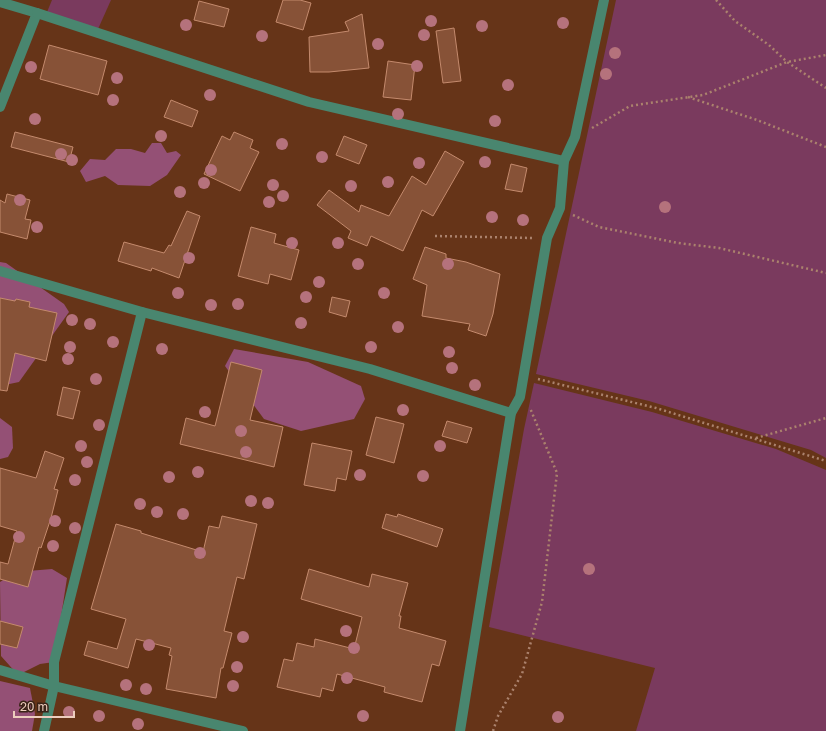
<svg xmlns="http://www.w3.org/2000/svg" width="826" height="731" font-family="'Golos Text',sans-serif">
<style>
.green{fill:#7a3a5e}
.forest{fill:#945075}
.building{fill:#875237;stroke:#c48a6d}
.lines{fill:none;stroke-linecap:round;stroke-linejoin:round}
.path{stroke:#ab826d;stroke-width:2.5;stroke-dasharray:2 3;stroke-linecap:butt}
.minor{stroke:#49866f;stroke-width:10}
.tree{fill:#b5727c}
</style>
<rect width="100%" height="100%" fill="#663418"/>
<g class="green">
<polygon points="52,0 111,0 98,29 45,17"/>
<polygon points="616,0 826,0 826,458 811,450 649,401 536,374"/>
<polygon points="534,383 652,412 776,449 826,470 826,731 636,731 655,668 489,627 524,429"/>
</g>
<g class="forest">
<polygon points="152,143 161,143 167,153 176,151 181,155 167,175 150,186 118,185 105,176 86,182 80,171 90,159 105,160 116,149 131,149 145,153"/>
<polygon points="0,262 6,263 64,304 69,312 19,382 0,386"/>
<polygon points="234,349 308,362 361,386 365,399 354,419 301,431 264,419 225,366"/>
<polygon points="0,418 12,427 13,448 8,457 0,459"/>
<polygon points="52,569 67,578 54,662 40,664 18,675 1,656 0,582 16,572"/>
<polygon points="0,681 30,688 35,714 32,731 0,731"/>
</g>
<g class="building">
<polygon points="283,0 300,0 311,3 303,30 276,22"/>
<polygon points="199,1 229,9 224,27 194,20"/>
<polygon points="362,14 369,68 329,72 310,72 309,37 349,31 345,22"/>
<polygon points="454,28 461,81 443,83 436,31"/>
<polygon points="49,45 107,61 98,95 40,79"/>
<polygon points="388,61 415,65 411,100 383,97"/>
<polygon points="171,100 198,111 192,127 164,117"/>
<polygon points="15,132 73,147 69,162 11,147"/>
<polygon points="234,132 253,140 250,148 259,152 240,191 204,174 222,136 230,140"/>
<polygon points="344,136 367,145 359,164 336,155"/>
<polygon points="445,151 464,162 433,216 422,210 403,251 371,236 367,246 348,238 351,231 317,205 329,190 359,212 361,205 389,216 412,176 426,185"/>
<polygon points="511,164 527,168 522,192 505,189"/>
<polygon points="7,194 30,200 25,219 31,220 27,239 0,232 0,200 5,203"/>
<polygon points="187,211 200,216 179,278 152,268 151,271 118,261 124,242 164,253 169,245 171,246"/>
<polygon points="251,227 276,234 274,243 299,250 291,280 270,274 268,284 238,276"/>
<polygon points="425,247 446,254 446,258 466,262 500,274 493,314 486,336 468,330 470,324 422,316 427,285 413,279"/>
<polygon points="332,297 350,301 346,317 329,312"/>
<polygon points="0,298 15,301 16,299 30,302 29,307 57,313 46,361 15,353 7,391 0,390"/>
<polygon points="231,362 262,370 250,420 283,427 274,467 180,444 186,418 215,426"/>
<polygon points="63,387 80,391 73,419 57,415"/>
<polygon points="376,417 404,424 394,463 366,455"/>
<polygon points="447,421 472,428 467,443 442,436"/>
<polygon points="312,443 352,451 346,480 337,478 335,491 304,485"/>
<polygon points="45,451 64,458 54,489 58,490 51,518 41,548 39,547 28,587 0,579 0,562 8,564 17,531 0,526 0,468 36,478"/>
<polygon points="386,514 397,517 398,514 443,529 437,547 382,528"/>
<polygon points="222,516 257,524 244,579 237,577 224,631 232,633 223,668 221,668 216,698 166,689 172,656 169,655 171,648 136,639 128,668 84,655 88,641 117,649 126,619 91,609 116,524 141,531 141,533 203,552 209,526 219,528"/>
<polygon points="309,569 369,587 372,574 408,583 399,616 401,616 399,628 446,641 439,666 432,664 422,702 384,692 385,687 337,674 333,691 322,688 320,697 277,687 284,659 293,661 297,643 314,647 315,639 354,649 362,617 301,599"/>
<polygon points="0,621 23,627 17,648 0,644"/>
</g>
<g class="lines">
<g class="path">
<polyline points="716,0 735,21 769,45 787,62 826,88"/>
<polyline points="688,97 757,120 826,147"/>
<polyline points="592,128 630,106 703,95 787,62 826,55"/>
<polyline points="573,215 599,227 678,243 719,248 826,273"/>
<polyline points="435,236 533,238"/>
<polyline points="538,379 656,408 826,461"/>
<polyline points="756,438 826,418"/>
<polyline points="493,731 498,716 522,674 542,602 557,473 530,408"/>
</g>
<g class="minor">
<polyline points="0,2 37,13 0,107"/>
<polyline points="37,13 309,102 564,161"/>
<polyline points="0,271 142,312 370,369 511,413"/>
<polyline points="0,670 54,686 243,731"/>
<polyline points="44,731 54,686 54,662 142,312"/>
<polyline points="460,731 511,413 520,397 547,238 560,208 564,161 575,137 604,0"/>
</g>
</g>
<g class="tree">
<circle cx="431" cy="21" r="6"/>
<circle cx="563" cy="23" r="6"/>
<circle cx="186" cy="25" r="6"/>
<circle cx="482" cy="26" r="6"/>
<circle cx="424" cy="35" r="6"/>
<circle cx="262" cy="36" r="6"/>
<circle cx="378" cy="44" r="6"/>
<circle cx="615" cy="53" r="6"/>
<circle cx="417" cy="66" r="6"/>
<circle cx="31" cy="67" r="6"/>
<circle cx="606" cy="74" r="6"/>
<circle cx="117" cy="78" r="6"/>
<circle cx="508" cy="85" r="6"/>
<circle cx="210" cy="95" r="6"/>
<circle cx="113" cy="100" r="6"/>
<circle cx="398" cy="114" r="6"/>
<circle cx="35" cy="119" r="6"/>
<circle cx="495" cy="121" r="6"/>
<circle cx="161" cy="136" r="6"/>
<circle cx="282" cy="144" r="6"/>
<circle cx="61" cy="154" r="6"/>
<circle cx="322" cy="157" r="6"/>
<circle cx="72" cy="160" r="6"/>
<circle cx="485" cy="162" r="6"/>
<circle cx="419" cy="163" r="6"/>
<circle cx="211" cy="170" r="6"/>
<circle cx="388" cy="182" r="6"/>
<circle cx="204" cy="183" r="6"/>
<circle cx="273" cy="185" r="6"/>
<circle cx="351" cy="186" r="6"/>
<circle cx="180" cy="192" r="6"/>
<circle cx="283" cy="196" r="6"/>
<circle cx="20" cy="200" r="6"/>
<circle cx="269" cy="202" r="6"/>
<circle cx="665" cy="207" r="6"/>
<circle cx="492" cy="217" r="6"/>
<circle cx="523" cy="220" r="6"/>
<circle cx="37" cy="227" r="6"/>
<circle cx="292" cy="243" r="6"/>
<circle cx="338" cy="243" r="6"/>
<circle cx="189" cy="258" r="6"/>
<circle cx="358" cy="264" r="6"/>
<circle cx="448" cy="264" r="6"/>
<circle cx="319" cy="282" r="6"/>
<circle cx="178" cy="293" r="6"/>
<circle cx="384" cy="293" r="6"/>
<circle cx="306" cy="297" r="6"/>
<circle cx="238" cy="304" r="6"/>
<circle cx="211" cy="305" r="6"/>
<circle cx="72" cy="320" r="6"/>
<circle cx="301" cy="323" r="6"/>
<circle cx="90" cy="324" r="6"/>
<circle cx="398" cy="327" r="6"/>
<circle cx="113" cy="342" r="6"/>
<circle cx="70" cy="347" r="6"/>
<circle cx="371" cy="347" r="6"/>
<circle cx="162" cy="349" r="6"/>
<circle cx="449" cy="352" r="6"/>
<circle cx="68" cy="359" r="6"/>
<circle cx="452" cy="368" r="6"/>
<circle cx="96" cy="379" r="6"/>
<circle cx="475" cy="385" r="6"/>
<circle cx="403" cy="410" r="6"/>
<circle cx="205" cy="412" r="6"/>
<circle cx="99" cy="425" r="6"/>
<circle cx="241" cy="431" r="6"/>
<circle cx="81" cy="446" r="6"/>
<circle cx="440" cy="446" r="6"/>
<circle cx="246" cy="452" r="6"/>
<circle cx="87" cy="462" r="6"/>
<circle cx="198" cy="472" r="6"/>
<circle cx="360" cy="475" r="6"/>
<circle cx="423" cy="476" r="6"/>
<circle cx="169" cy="477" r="6"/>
<circle cx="75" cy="480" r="6"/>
<circle cx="251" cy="501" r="6"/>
<circle cx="268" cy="503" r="6"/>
<circle cx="140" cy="504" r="6"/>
<circle cx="157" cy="512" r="6"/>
<circle cx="183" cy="514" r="6"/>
<circle cx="55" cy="521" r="6"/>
<circle cx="75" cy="528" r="6"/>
<circle cx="19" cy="537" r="6"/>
<circle cx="53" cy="546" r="6"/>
<circle cx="200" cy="553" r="6"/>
<circle cx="589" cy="569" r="6"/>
<circle cx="346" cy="631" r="6"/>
<circle cx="243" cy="637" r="6"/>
<circle cx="149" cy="645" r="6"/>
<circle cx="354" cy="648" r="6"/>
<circle cx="237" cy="667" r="6"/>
<circle cx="347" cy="678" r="6"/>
<circle cx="126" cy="685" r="6"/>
<circle cx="233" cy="686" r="6"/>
<circle cx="146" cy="689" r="6"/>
<circle cx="69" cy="712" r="6"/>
<circle cx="99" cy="716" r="6"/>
<circle cx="363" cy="716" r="6"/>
<circle cx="558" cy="717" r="6"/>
<circle cx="138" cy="724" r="6"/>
</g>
<path d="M14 711v6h60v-6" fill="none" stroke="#edcdbe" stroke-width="2"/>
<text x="20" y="711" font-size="12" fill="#edcdbe" stroke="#3a2317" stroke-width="3" paint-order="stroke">20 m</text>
</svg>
